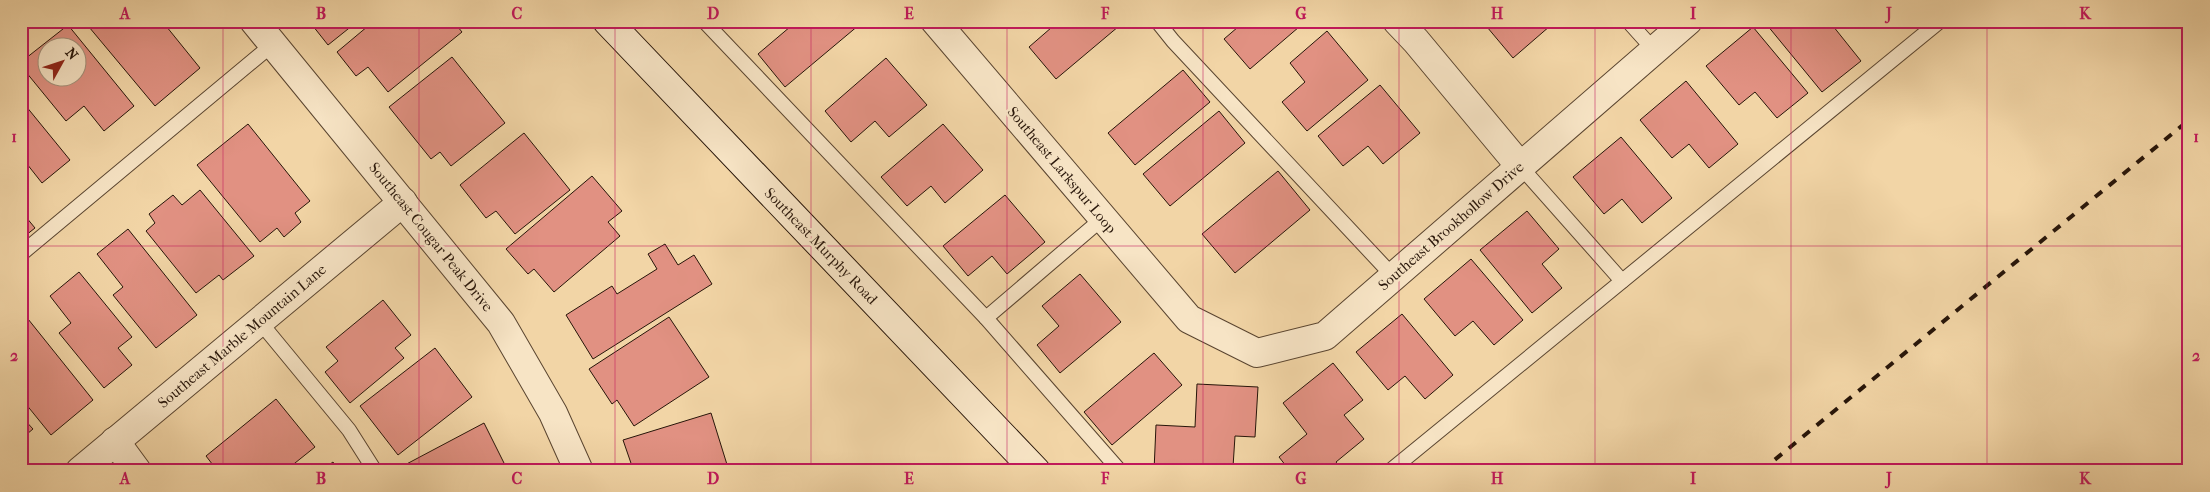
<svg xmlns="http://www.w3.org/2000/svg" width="2210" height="492" font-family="'IM FELL French Canon',serif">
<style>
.building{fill:#e19182;stroke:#271509;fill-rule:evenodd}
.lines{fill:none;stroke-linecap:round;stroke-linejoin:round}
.service-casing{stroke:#5a4530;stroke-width:16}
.minor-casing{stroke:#5a4530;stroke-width:30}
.secondary-casing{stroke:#271509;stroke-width:30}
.service{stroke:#f7e4c5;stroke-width:14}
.minor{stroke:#f7e4c5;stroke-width:28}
.secondary{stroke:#f7e4c5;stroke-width:28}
.rail{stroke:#271509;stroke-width:4;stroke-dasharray:9 9;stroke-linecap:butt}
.grid{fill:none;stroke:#c2185b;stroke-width:1;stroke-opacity:0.55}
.labels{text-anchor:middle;stroke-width:5;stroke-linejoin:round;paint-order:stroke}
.street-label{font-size:15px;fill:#271509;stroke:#f7e4c5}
.neatline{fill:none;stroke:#c2185b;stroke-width:2}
.grid-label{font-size:16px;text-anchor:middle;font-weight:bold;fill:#c2185b}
</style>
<rect width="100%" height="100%" fill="#f2d5a6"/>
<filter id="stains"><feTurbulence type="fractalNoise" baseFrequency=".004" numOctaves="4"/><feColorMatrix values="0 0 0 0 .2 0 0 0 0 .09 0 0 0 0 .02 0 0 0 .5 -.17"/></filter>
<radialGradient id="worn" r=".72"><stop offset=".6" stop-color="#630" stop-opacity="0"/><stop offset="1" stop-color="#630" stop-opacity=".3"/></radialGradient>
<g class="building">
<polygon points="84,21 162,21 200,68 155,106"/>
<polygon points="309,21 358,21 328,45"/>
<polygon points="374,21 453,21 462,32 388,92 368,67 356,76 337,52"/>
<polygon points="797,21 856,21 859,25 785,87 758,54"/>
<polygon points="1059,21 1125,21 1056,79 1029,47"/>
<polygon points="1245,21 1306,21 1250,69 1224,39"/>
<polygon points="1482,21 1547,21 1550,26 1513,58"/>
<polygon points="1772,21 1829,21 1861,61 1822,92 1767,25"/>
<path d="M68 25 134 106 104 131 84 106 66 121 21 66V62ZM48 48H78V78H48Z"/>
<polygon points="1753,27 1808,93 1777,118 1755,92 1739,105 1706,66"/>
<polygon points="1327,31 1368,80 1307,131 1282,102 1305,82 1290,63"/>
<polygon points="452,57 505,123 451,166 440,152 431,159 389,107"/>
<polygon points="886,58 927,105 889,137 875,121 851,142 825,111"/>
<polygon points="1183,70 1210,102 1135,165 1108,133"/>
<polygon points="1686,81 1738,144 1709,168 1689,144 1672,158 1640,120"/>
<polygon points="1380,85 1420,133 1383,164 1368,146 1343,166 1318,136"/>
<polygon points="21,100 70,160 42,183 23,159 21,160"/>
<polygon points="1219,111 1245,143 1170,206 1143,174"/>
<polygon points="248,124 310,201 295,213 301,222 284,237 277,228 260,242 197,165"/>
<polygon points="943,124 983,170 945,203 931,186 907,206 881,177"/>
<polygon points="524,133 570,190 515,234 496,211 486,218 460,185"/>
<polygon points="1621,137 1672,198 1642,223 1622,199 1604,214 1573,177"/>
<polygon points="1278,171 1310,210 1235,273 1202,234"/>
<polygon points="592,176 622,211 608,222 620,236 554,292 534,269 528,274 506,249"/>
<polygon points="200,190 254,256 223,280 219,275 196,293 146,231 155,223 149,214 173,195 182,205"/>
<polygon points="1005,195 1045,242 1007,274 992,256 968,276 943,246"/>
<polygon points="21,211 35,228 21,239"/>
<polygon points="1527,211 1559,249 1542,264 1562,288 1532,313 1480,250"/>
<polygon points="128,229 197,315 156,348 113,295 123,287 97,254"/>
<polygon points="665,244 678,265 694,255 712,284 593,359 566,315 612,286 617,294 657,269 648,254"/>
<polygon points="1471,259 1523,320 1494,345 1473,321 1455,336 1424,299"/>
<polygon points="79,272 132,337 118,348 132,365 104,388 59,333 71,323 50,296"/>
<polygon points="1080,274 1121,322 1060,373 1037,345 1059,326 1042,306"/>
<polygon points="383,300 411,335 395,348 404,358 350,403 325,372 338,361 326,347"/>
<polygon points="24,314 93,400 51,435 21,398 21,317"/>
<polygon points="1402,314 1453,375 1425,399 1405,376 1388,390 1356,352"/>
<polygon points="669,317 709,377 634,426 617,400 612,404 589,369"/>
<polygon points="435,348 472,397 398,455 360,406"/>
<polygon points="1154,353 1182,385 1112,445 1084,412"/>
<polygon points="1333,363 1363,400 1344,415 1364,439 1336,462 1343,471 1290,471 1279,457 1307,434 1283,403"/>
<polygon points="1197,384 1258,387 1255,437 1235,436 1233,467 1198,465 1198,471 1154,471 1156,425 1195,427"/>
<polygon points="276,399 315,447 285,471 214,471 216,469 206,456"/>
<polygon points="711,413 729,471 652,471 650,464 633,469 623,440"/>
<polygon points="21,416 33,429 21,439"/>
<polygon points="484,423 508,471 400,471 399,468"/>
<polygon points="333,462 339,471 320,471"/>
</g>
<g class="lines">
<defs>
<g id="service">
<polyline points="704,21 986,318 1120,471"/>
<polyline points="1157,21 1173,41 1393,276"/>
<polyline points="1628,21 1654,50"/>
<polyline points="1520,166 1622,281"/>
<polyline points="21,254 273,44"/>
<polyline points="986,318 1103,218"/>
<polyline points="260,322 349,430 375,471"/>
<polyline points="1390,471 1940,21"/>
</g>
<g id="minor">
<polyline points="254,21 501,323 553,413 579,471"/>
<polyline points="935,21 1189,319 1257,353 1325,336 1688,21"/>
<polyline points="1397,21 1416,41 1520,166"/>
<polyline points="115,441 137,471"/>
<polyline points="80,471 403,202"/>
</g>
<polyline id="secondary" points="607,21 1036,471"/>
</defs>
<use href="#service" class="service-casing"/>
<use href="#minor" class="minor-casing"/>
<use href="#secondary" class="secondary-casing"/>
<use href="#service" class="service"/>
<use href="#minor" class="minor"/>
<use href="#secondary" class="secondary"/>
<polyline class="rail" points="1761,471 2189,120"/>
</g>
<path class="grid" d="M223 21V471M419 21V471M615 21V471M811 21V471M1007 21V471M1203 21V471M1399 21V471M1595 21V471M1791 21V471M1987 21V471M21 246H2189"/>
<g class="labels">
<g class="street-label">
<text transform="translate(1062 170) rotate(50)" y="5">Southeast Larkspur Loop</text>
<text transform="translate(1451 226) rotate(-41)" y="5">Southeast Brookhollow Drive</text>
<text transform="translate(431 237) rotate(51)" y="5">Southeast Cougar Peak Drive</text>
<text transform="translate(821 246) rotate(46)" y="5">Southeast Murphy Road</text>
<text transform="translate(242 336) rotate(-40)" y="5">Southeast Marble Mountain Lane</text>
</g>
</g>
<rect width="2210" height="492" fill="none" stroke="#f2d5a6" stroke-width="55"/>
<g transform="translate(62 62) rotate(50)"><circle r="24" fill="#f7e4c5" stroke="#a4917a"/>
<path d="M0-4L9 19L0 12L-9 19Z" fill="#8f2418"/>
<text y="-8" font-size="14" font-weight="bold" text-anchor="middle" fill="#271509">N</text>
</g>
<rect x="28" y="28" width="2154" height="436" class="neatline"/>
<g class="grid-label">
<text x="125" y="19">A</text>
<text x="321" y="19">B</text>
<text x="517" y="19">C</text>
<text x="713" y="19">D</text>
<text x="909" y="19">E</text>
<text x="1105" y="19">F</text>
<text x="1301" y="19">G</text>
<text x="1497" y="19">H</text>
<text x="1693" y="19">I</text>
<text x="1889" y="19">J</text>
<text x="2085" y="19">K</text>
<text x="14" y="142">1</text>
<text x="2196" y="142">1</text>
<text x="14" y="361">2</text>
<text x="2196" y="361">2</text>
<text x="125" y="484">A</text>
<text x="321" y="484">B</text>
<text x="517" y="484">C</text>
<text x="713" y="484">D</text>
<text x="909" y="484">E</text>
<text x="1105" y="484">F</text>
<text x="1301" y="484">G</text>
<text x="1497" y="484">H</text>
<text x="1693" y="484">I</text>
<text x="1889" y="484">J</text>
<text x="2085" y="484">K</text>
</g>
<rect width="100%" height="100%" filter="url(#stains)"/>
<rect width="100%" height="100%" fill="url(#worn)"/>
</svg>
